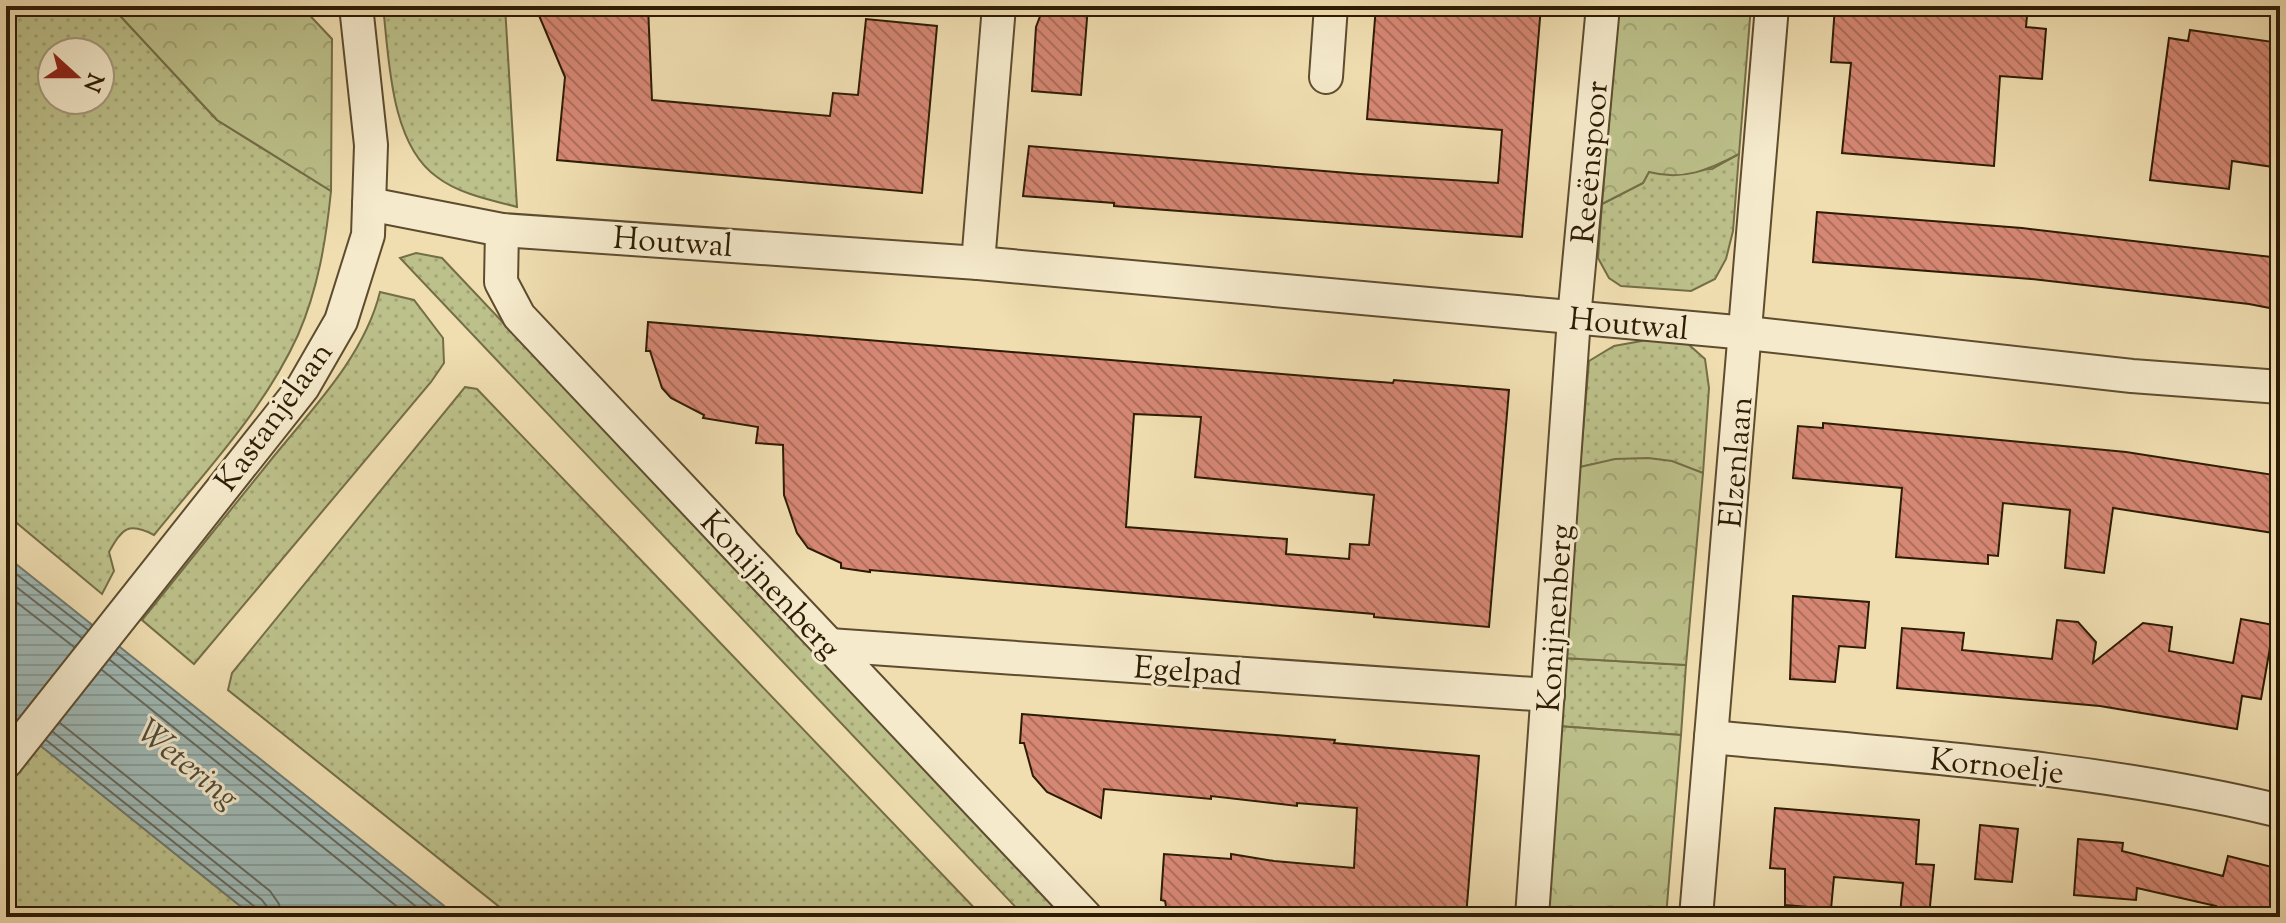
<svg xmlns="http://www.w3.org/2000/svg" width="2286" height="923" font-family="'Sorts Mill Goudy',serif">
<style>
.grass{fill:url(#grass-dots);stroke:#746e47;stroke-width:2;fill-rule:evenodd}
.forest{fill:url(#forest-crowns);stroke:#746e47;stroke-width:2}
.water{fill:url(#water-rules);stroke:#717a6f;stroke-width:2}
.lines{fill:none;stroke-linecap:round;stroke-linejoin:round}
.shore{stroke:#666a5d;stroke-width:2}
.building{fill:url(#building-back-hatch);stroke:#2d1c04;stroke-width:2;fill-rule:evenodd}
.minor-casing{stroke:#5e4c2f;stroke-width:36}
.minor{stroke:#f5eacc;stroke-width:32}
.labels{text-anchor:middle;stroke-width:6;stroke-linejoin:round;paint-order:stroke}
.street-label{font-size:32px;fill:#2d1c04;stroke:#f5eacc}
.water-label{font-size:34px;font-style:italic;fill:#4f4b39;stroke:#f5eacc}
</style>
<defs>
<pattern id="grass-dots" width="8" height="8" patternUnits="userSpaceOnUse" patternTransform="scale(2)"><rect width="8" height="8" fill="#bcc08a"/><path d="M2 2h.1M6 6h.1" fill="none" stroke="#a2a475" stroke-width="1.8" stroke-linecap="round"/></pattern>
<pattern id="forest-crowns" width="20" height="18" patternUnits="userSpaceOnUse" patternTransform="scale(2)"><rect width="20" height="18" fill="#bcc08a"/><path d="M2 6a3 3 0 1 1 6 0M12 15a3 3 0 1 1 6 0" fill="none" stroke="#a2a475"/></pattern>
<pattern id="water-rules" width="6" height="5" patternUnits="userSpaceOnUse" patternTransform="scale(2)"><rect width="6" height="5" fill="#9fb9b6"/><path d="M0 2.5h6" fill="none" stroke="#899e9b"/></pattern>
<pattern id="building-back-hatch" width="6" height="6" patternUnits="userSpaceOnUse" patternTransform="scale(2)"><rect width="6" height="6" fill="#d68774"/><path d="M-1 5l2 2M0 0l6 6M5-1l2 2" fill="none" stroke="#ae6e5d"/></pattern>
</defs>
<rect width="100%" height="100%" fill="#f0deb1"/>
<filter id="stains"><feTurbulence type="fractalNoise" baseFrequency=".0025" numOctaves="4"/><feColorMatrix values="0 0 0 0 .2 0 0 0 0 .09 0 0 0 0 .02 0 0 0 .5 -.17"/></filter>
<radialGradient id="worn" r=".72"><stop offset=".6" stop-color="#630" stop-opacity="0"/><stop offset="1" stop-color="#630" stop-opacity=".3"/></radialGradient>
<g class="grass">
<path d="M6 6H111L217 120 331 191C326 241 318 289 298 335 264 410 205 472 154 535 128 521 122 529 109 552L114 571 102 594 6 514ZM52 52H100V100H52Z"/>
<path d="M383 6H505L517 207C491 200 459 194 437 177 390 144 389 58 383 6Z"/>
<polygon points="1739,154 1733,231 1726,259 1715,279 1691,291 1621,286 1609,278 1598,258 1602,204 1643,183 1649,171 1712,169"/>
<polygon points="416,253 442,258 1064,917 1025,917 400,258"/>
<path d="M380 292 414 300 443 338 444 363 431 382 194 664 142 620C185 567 227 514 270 461 311 410 364 357 380 292Z"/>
<path d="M1658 338 1688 344 1705 359 1709 388 1703 473C1656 455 1629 456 1580 467L1589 361 1614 346Z"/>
<polygon points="465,387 477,389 983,917 512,917 228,690 232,673"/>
<polygon points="1563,658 1686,665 1681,735 1557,726"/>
<polygon points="40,745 254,917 6,917 6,788"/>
</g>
<g class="forest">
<polygon points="111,6 301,6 332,39 331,191 217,120"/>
<path d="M1619 6H1751L1739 154C1709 170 1683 181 1649 172L1643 183 1602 204Z"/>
<polygon points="1648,458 1672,461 1703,473 1686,665 1563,658 1580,467 1615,459"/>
<polygon points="1557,726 1681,735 1666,917 1540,917"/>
</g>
<polygon class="water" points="6,556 458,917 254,917 6,718"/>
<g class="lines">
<g class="shore">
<polyline points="6,566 88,630"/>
<polyline points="6,579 82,638"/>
<polyline points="6,594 74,647"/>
<polyline points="116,652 445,917"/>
<polyline points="110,660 429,917"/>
<polyline points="102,670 410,917"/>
<polyline points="60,723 270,891 279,904 281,917"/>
<polyline points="53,732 262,900 268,908 269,917"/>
<polyline points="46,740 255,907 259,917"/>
</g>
</g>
<g class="building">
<polygon points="535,6 648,6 652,100 830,116 833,93 858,95 866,19 937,26 922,193 557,160 565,77"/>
<polygon points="1044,6 1088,6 1081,95 1032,91 1036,27"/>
<polygon points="1376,6 1541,6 1522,237 1114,206 1114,203 1023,196 1029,146 1360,174 1498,183 1502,130 1367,119"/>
<polygon points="1835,6 1909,6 2027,16 2026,27 2046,29 2042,79 2000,76 1994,166 1842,153 1851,63 1831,62"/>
<polygon points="2190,30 2280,43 2280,168 2232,161 2229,189 2150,180 2169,38 2188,41"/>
<polygon points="1817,212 2022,228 2280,258 2280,310 2249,304 2031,279 1813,262"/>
<path d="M648 322 1342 379 1393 383 1394 380 1509 390 1489 627 1374 617V614L870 570V572L841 568V563L808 548 797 533 784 495 783 445 756 443 758 427 703 418 704 415 671 398 662 388 650 351H646ZM1134 414 1201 417 1195 477 1374 495 1369 545 1350 544 1349 559 1286 554 1287 539 1126 527Z"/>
<polygon points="1823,423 2126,452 2274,475 2274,480 2280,481 2280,534 2113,508 2104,573 2065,568 2070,510 2003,503 1998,556 1988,555 1988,564 1896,557 1902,488 1793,478 1798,426 1823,428"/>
<polygon points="1793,596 1869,602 1865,648 1839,646 1835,682 1790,679"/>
<polygon points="2241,619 2274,625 2261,699 2242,696 2237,729 2100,706 1897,688 1902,628 1964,633 1962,650 2052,659 2057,620 2078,622 2096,642 2093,663 2143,623 2172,627 2169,651 2233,663"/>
<polygon points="1022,714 1335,740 1334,743 1479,756 1466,917 1168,917 1165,901 1161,900 1164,854 1231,859 1231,854 1274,861 1354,868 1357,808 1297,803 1297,806 1211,796 1211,799 1104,789 1101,818 1047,792 1033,776 1024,743 1020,743"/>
<polygon points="1775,808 1919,820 1916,864 1934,865 1929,916 1900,914 1903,883 1834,877 1831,909 1785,905 1785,869 1770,868"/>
<polygon points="1980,825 2018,829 2012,882 1975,879"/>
<polygon points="2078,839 2123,843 2122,851 2223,876 2228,856 2280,869 2280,884 2272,917 2213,917 2216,906 2137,888 2136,900 2074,895"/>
</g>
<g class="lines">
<defs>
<g id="minor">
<polyline points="1326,77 1331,6"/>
<polyline points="369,204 502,230 978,263 1747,333 2132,376 2280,387"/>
<polyline points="502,230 501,282 519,316 1086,917"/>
<polyline points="978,263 999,6"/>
<polyline points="829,645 1548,695"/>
<path d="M1711 737C1901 755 2094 766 2280 811"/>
<polyline points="6,762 303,387 341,321 368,235 371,145 356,6"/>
<polyline points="1532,917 1574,318 1603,6"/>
<polyline points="1696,917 1772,6"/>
</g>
</defs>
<use href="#minor" class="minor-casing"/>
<use href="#minor" class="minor"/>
</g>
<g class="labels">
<g class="street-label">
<text transform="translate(1589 162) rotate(-85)" y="11">Reeënspoor</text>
<text transform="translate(673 241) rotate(4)" y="11">Houtwal</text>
<text transform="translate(1629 323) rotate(5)" y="11">Houtwal</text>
<text transform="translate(273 416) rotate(-54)" y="11">Kastanjelaan</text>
<text transform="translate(1735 462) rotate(-85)" y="11">Elzenlaan</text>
<text transform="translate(771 584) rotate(47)" y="11">Konijnenberg</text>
<text transform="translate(1554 618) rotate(-86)" y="11">Konijnenberg</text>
<text transform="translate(1188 670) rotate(4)" y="11">Egelpad</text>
<text transform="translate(1997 765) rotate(6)" y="11">Kornoelje</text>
</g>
<g class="water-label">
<text transform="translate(189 763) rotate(39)" y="12">Wetering</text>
</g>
</g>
<rect width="2286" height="923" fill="none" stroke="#f0deb1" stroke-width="32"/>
<rect x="8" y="8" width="2270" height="907" fill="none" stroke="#2d1c04" stroke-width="4"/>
<rect x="16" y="16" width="2254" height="891" fill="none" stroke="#2d1c04" stroke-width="2"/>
<g transform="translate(76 76) rotate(111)"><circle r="38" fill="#f5eacc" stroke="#a5987c" stroke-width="2"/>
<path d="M0-6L14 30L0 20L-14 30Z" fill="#8f2418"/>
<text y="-12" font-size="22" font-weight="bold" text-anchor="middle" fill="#2d1c04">N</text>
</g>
<rect width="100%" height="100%" filter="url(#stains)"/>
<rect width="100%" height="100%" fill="url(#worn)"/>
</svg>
